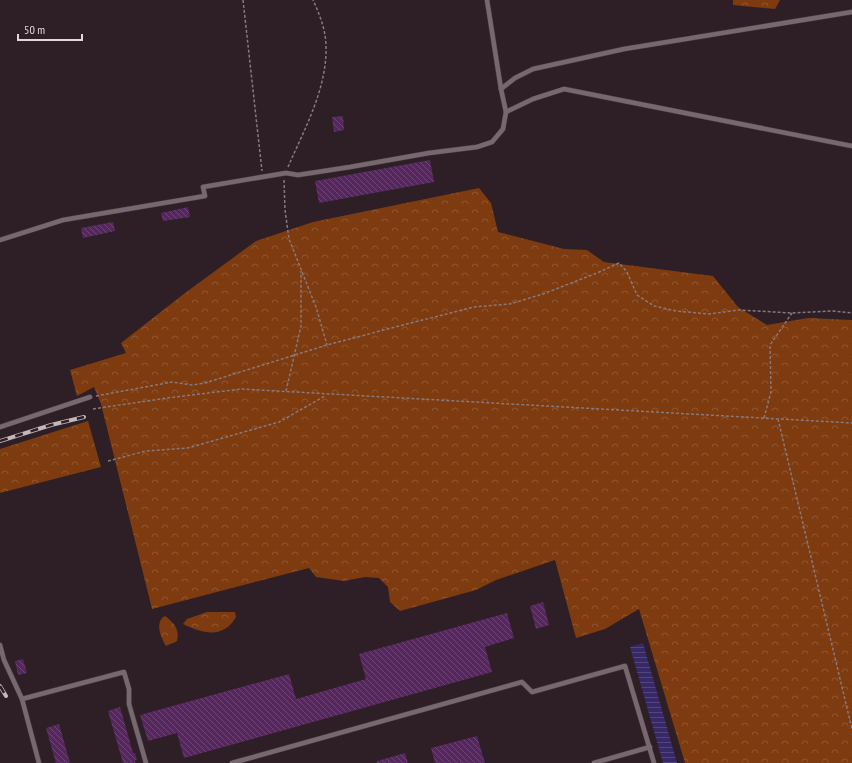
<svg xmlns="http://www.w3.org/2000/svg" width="852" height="763" font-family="'PT Sans Narrow',sans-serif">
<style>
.forest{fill:url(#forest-crowns)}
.water{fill:url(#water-rules)}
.building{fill:url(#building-back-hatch)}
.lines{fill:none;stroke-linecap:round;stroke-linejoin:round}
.service-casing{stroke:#453a3f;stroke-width:5.5}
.path{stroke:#867a7f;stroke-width:1.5;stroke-dasharray:3 2;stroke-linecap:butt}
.service{stroke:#77676e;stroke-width:4.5}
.rail-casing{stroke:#c2b7bb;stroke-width:4}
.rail{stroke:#2d1f25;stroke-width:2.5;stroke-dasharray:8;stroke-linecap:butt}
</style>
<defs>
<pattern id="forest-crowns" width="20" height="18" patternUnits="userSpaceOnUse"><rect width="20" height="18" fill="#7d3b0f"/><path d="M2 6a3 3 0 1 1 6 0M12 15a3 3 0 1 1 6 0" fill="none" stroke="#8f5731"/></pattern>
<pattern id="water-rules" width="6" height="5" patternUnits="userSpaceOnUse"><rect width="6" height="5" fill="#372867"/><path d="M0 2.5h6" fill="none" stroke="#54467c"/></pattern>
<pattern id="building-back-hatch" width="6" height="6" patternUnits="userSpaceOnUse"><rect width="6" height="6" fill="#55275e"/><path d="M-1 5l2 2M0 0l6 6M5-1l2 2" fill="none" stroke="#6d4674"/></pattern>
</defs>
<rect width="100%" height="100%" fill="#2d1f25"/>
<g class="forest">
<polygon points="733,0 780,0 775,9 733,5"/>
<polygon points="479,188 491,203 498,232 564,249 587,250 604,262 713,276 738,307 767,325 808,318 852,320 852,763 685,763 639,609 605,629 576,638 555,560 496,580 476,590 400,611 390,602 388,587 379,578 365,577 344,581 316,577 309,568 152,609 101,404 94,387 77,396 70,370 126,353 121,343 185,293 256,241 313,222"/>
<polygon points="88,421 101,467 0,493 0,449"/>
<path d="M207 612H235L236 617C223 639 203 634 183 624L187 619Z"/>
<path d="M165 616C174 623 180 629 177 641L166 646C161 638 154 622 165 616Z"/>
</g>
<polygon class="water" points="643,643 677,763 663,763 630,647"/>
<g class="building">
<polygon points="343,116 344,130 334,132 332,117"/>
<polygon points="430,160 434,182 319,203 315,181"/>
<polygon points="188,207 190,217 163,221 161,213"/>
<polygon points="113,222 115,231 83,238 81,228"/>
<polygon points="543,602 549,625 536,629 530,606"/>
<polygon points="507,613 514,638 485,647 492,672 184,758 177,733 148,741 140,715 289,674 296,699 366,679 359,654"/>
<polygon points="23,659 27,673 18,675 15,661"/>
<polygon points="120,707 133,753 135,753 137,760 135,760 136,763 123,763 108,711"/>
<polygon points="59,724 70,763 56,763 46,728"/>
<polygon points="477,736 485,763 435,763 431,748"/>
<polygon points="405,753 408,763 377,763 377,761"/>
</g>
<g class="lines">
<defs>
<g id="service">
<polyline points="501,89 515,78 533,69 624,49 852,12"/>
<polyline points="506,112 533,99 564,89 852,146"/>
<polyline points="0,240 63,220 205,196 203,187 286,173 298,175 350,167 429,153 477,147 492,142 503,129 506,112 501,89 487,0"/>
<polyline points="0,427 90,397"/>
<polyline points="0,645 4,660 22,699 39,763"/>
<polyline points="22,699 124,672 129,689 129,704 146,763"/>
<polyline points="232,763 522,682 532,692 625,666 654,763"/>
<polyline points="594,763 650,747"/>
</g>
</defs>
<use href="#service" class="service-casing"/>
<g class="path">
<polyline points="243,0 262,171"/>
<path d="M288 167C304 130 327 89 326 47 326 31 320 15 313 0"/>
<polyline points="284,180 285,210 289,239 316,307 327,345"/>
<polyline points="286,391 301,326 301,271"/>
<polyline points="96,396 172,382 192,385 205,383 327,345 399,326 474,307 510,304 543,294 597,273 619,263 627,272 637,295 654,306 676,311 709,314 739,310 792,313 832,311 852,313"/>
<polyline points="93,409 167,398 241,389 852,423"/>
<polyline points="764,418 771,392 770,345 792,313"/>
<polyline points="778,419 852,729"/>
<polyline points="108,461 146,451 188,448 279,422 325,396"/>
</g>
<use href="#service" class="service"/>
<defs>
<g id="rail">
<polyline points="0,441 51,425 84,417"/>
<polyline points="0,686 6,696"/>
</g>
</defs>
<use href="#rail" class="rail-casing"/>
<use href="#rail" class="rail"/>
</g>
<path d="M18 34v6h64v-6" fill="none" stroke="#e1d7db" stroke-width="2"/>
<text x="24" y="34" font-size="12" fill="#e1d7db" stroke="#2d1f25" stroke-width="3" paint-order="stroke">50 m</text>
</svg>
